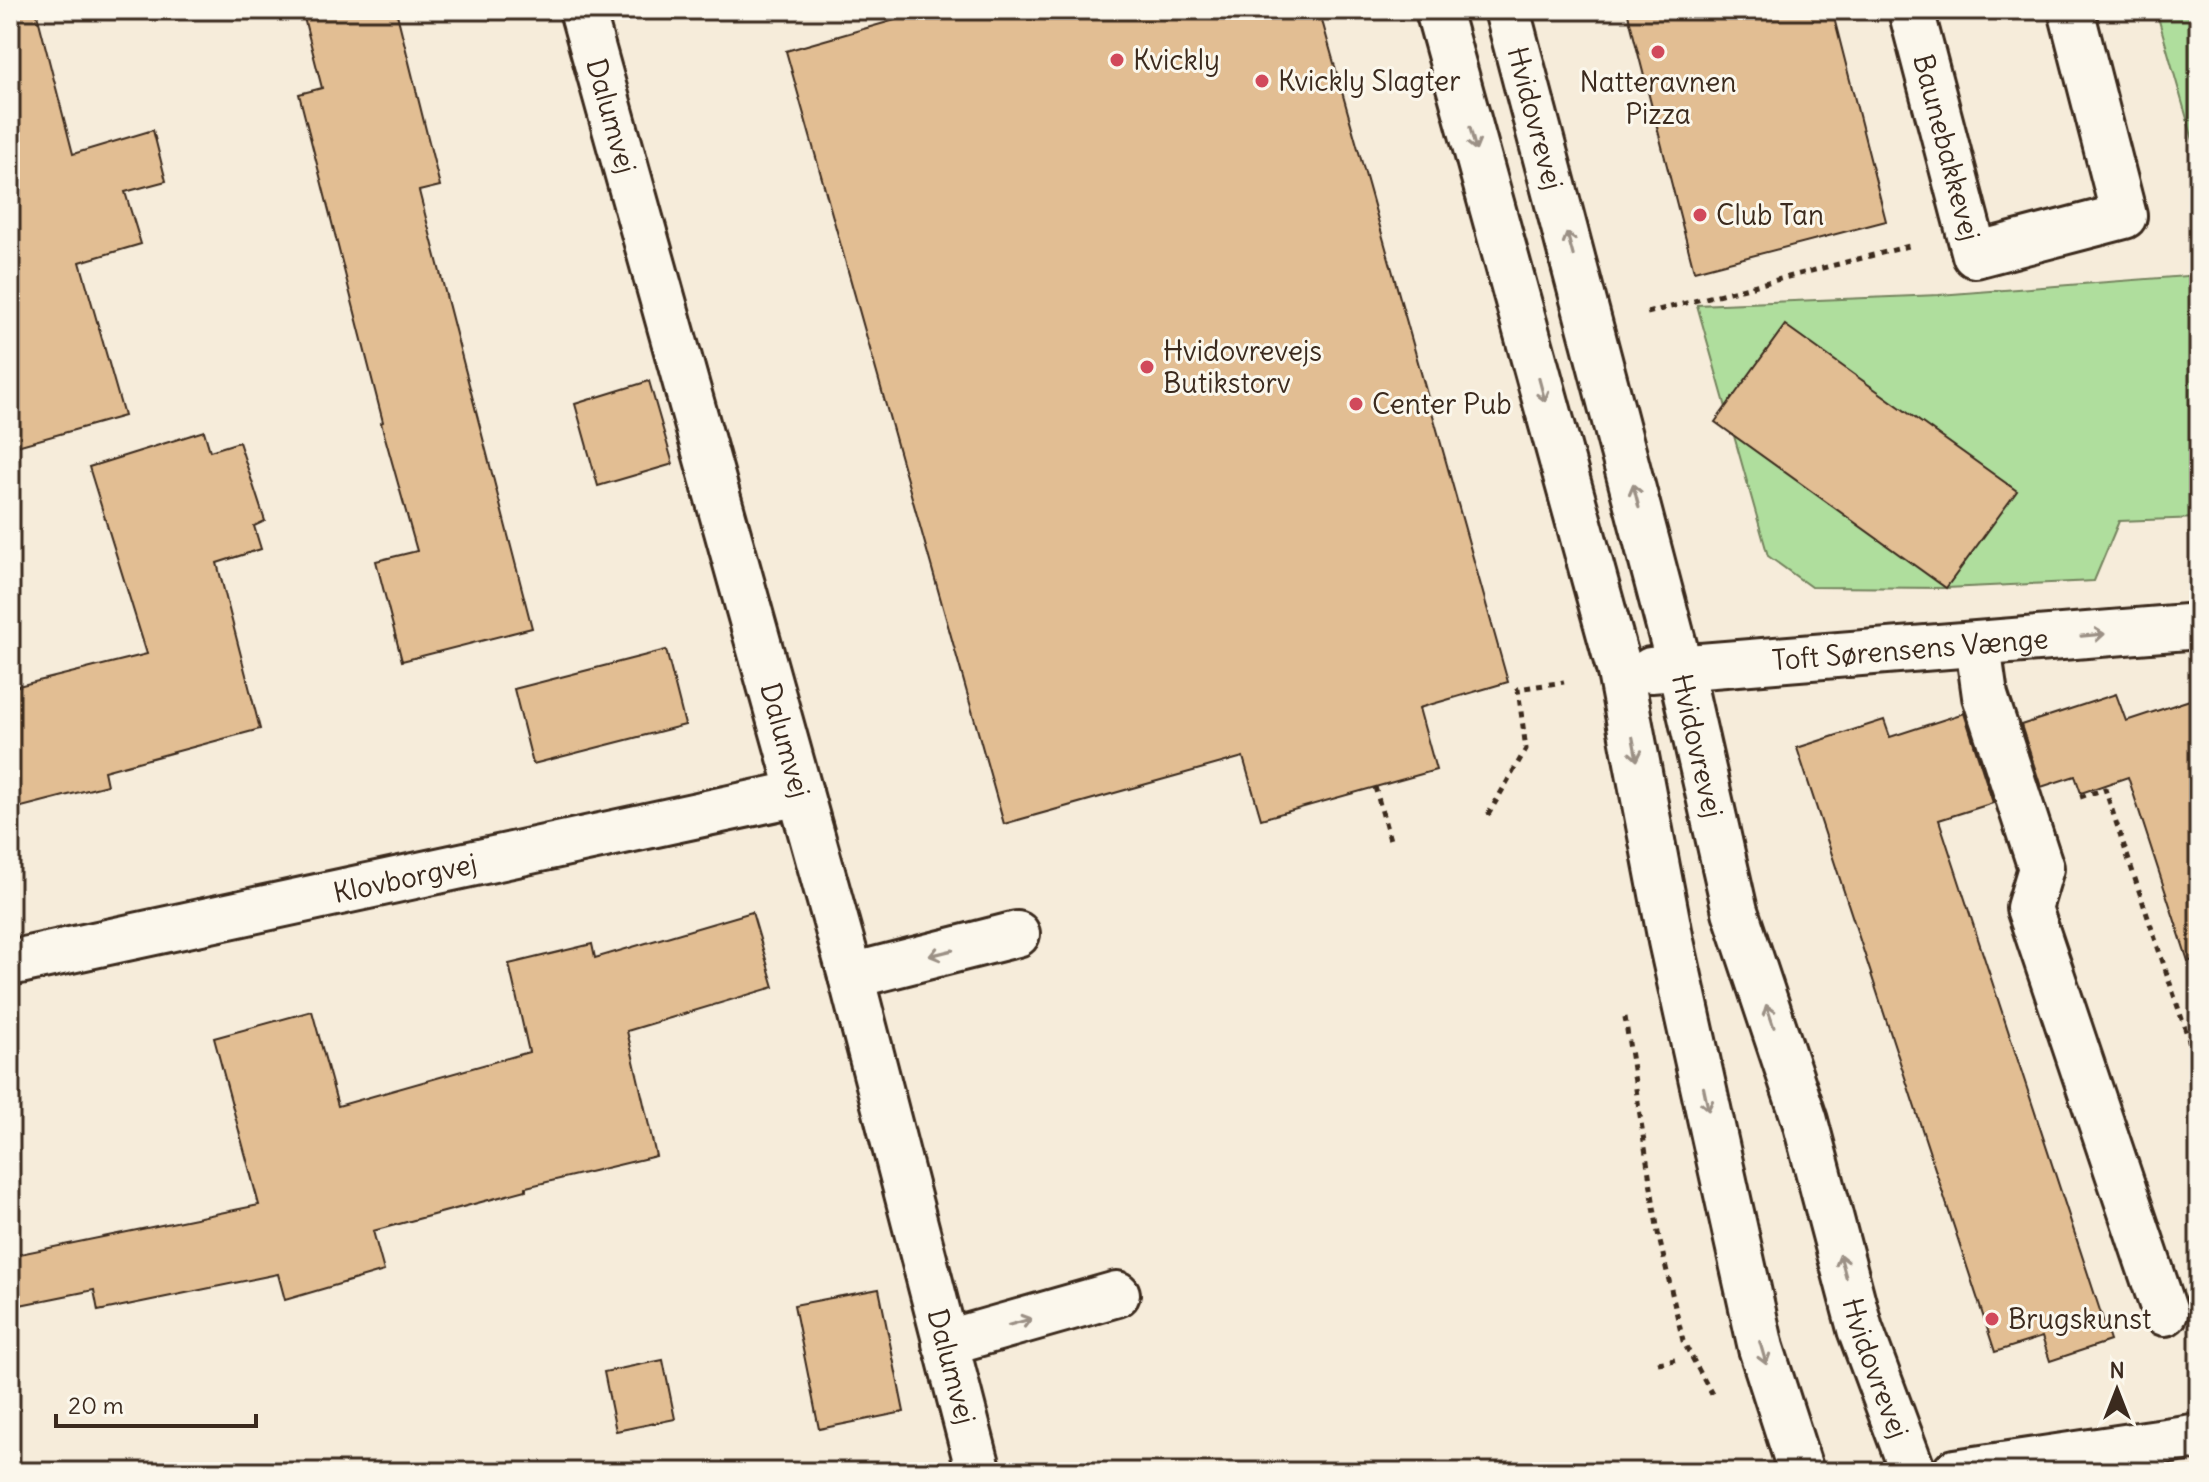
<svg xmlns="http://www.w3.org/2000/svg" width="2209" height="1482" font-family="Delius,sans-serif">
<style>
.green{fill:#afde9d;stroke:#75845e;stroke-width:2}
.building{fill:#e2be93;stroke:#3b2a1e;stroke-width:2}
.lines{fill:none;stroke-linecap:round;stroke-linejoin:round}
.minor-casing{stroke:#3b2a1e;stroke-width:50}
.path{stroke:#3b2a1e;stroke-width:5;stroke-dasharray:6 6;stroke-linecap:butt}
.minor{stroke:#fbf7ec;stroke-width:44}
.oneway{stroke:#9b9085}
.poi-dot{fill:#d1495b;stroke:#fbf7ec;stroke-width:3}
.labels{text-anchor:middle;stroke-width:6;stroke-linejoin:round;paint-order:stroke}
.poi-label{font-size:28px;fill:#3b2a1e;stroke:#fbf7ec;text-anchor:start}
.street-label{font-size:28px;fill:#3b2a1e;stroke:#fbf7ec}
</style>
<rect width="100%" height="100%" fill="#f6ecda"/>
<filter id="ink" filterUnits="userSpaceOnUse"><feTurbulence type="fractalNoise" baseFrequency=".0125" numOctaves="2"/><feDisplacementMap in="SourceGraphic" scale="16" xChannelSelector="R" yChannelSelector="G"/><feConvolveMatrix kernelMatrix="1 2 1 2 8 2 1 2 1" color-interpolation-filters="sRGB"/></filter>
<g filter="url(#ink)">
<g class="green">
<polygon points="2156,10 2199,10 2199,161"/>
<polygon points="2199,275 2199,518 2119,521 2094,581 1946,588 1811,587 1768,556 1697,305 1939,295"/>
</g>
<g class="building">
<polygon points="10,10 36,10 73,154 153,130 166,181 125,192 141,244 80,262 124,416 10,448"/>
<polygon points="302,10 396,10 440,186 419,191 532,628 402,661 376,561 417,551 381,423 383,422 299,94 322,88"/>
<polygon points="930,10 1319,10 1508,682 1419,708 1436,770 1261,819 1243,757 1004,824 786,51"/>
<polygon points="1627,10 1832,10 1886,221 1694,271"/>
<polygon points="1785,325 2017,491 1946,588 1715,422"/>
<polygon points="649,381 673,464 598,486 575,404"/>
<polygon points="204,431 210,451 239,442 265,521 254,526 261,549 217,563 260,729 104,771 107,785 10,810 10,688 147,654 89,467"/>
<polygon points="666,650 685,725 533,764 514,689"/>
<polygon points="2116,694 2126,721 2199,697 2199,960 2188,961 2128,777 2081,793 2075,776 2041,787 2021,725"/>
<polygon points="1964,713 1993,803 1939,820 2110,1341 2050,1361 2042,1337 1995,1352 1797,748 1884,720 1890,737"/>
<polygon points="752,912 774,987 627,1031 656,1156 526,1187 526,1190 373,1231 384,1271 285,1300 278,1274 98,1311 94,1290 10,1307 10,1256 259,1205 214,1038 312,1011 338,1106 529,1052 509,964 592,944 595,958"/>
<polygon points="879,1289 904,1412 819,1429 794,1305"/>
<polygon points="663,1360 675,1419 616,1431 604,1372"/>
</g>
<g class="lines">
<defs>
<g id="minor">
<path id="s1" d="M582 10 851 976 979 1472"/>
<polyline points="1438,10 1620,672 1671,941 1761,1348 1801,1472"/>
<path id="s2" d="M1507 10 1680 668 1735 911 1805 1121 1860 1329 1913 1472"/>
<path id="s3" d="M1911 10 1975 255 2124 216 2071 10"/>
<polyline points="1978,646 1985,696 2041,868 2029,908 2165,1313"/>
<path id="s4" d="M1651 670 2199 626"/>
<path id="s5" d="M10 963 800 793"/>
<polyline points="851,976 1017,934"/>
<polyline points="945,1343 1117,1294"/>
<polyline points="1955,1472 2199,1436"/>
</g>
</defs>
<use href="#minor" class="minor-casing"/>
<g class="path">
<polyline points="1647,313 1913,245"/>
<polyline points="1375,787 1390,840"/>
<polyline points="2080,797 2105,789 2199,1070"/>
<polyline points="1488,815 1526,749 1518,689 1564,682"/>
<polyline points="1625,1017 1658,1233 1683,1341 1714,1398"/>
<polyline points="1658,1363 1675,1360"/>
</g>
<use href="#minor" class="minor"/>
</g>
<defs><path id="oneway-shaft" d="M-6 0H5M1.5-3L5.5 0L1.5 3" fill="none" stroke-width="1.6" stroke-linecap="round" stroke-linejoin="round" transform="scale(2)"/></defs>
<g class="oneway">
<use href="#oneway-shaft" transform="translate(1473 139) rotate(75)"/>
<use href="#oneway-shaft" transform="translate(1570 244) rotate(-105)"/>
<use href="#oneway-shaft" transform="translate(1542 390) rotate(75)"/>
<use href="#oneway-shaft" transform="translate(1636 496) rotate(-104)"/>
<use href="#oneway-shaft" transform="translate(2093 635) rotate(-5)"/>
<use href="#oneway-shaft" transform="translate(1635 749) rotate(79)"/>
<use href="#oneway-shaft" transform="translate(941 953) rotate(166)"/>
<use href="#oneway-shaft" transform="translate(1770 1016) rotate(-109)"/>
<use href="#oneway-shaft" transform="translate(1706 1099) rotate(78)"/>
<use href="#oneway-shaft" transform="translate(1843 1266) rotate(-105)"/>
<use href="#oneway-shaft" transform="translate(1020 1322) rotate(-16)"/>
<use href="#oneway-shaft" transform="translate(1763 1353) rotate(74)"/>
</g>
</g>
<g class="poi-dot">
<circle cx="1658" cy="52" r="8"/>
<circle cx="1117" cy="60" r="8"/>
<circle cx="1262" cy="81" r="8"/>
<circle cx="1700" cy="215" r="8"/>
<circle cx="1147" cy="367" r="8"/>
<circle cx="1356" cy="404" r="8"/>
<circle cx="1992" cy="1319" r="8"/>
</g>
<g class="labels">
<g class="poi-label">
<text x="1133" y="70">Kvickly</text>
<text x="1278" y="91">Kvickly Slagter</text>
<text x="1658" y="92" text-anchor="middle">Natteravnen<tspan x="1658" dy="32">Pizza</tspan></text>
<text x="1716" y="225">Club Tan</text>
<text x="1163" y="361">Hvidovrevejs<tspan x="1163" dy="32">Butikstorv</tspan></text>
<text x="1372" y="414">Center Pub</text>
<text x="2008" y="1329">Brugskunst</text>
</g>
<g class="street-label">
<text dy="10" stroke="none"><textPath href="#s1" startOffset="110">Dalumvej</textPath></text>
<text dy="10" stroke="none"><textPath href="#s2" startOffset="112">Hvidovrevej</textPath></text>
<text dy="10" stroke="none"><textPath href="#s3" startOffset="142">Baunebakkevej</textPath></text>
<text dy="10" stroke="none"><textPath href="#s4" startOffset="260">Toft Sørensens Vænge</textPath></text>
<text dy="10" stroke="none"><textPath href="#s1" startOffset="758">Dalumvej</textPath></text>
<text dy="10" stroke="none"><textPath href="#s2" startOffset="760">Hvidovrevej</textPath></text>
<text dy="10" stroke="none"><textPath href="#s5" startOffset="404">Klovborgvej</textPath></text>
<text dy="10" stroke="none"><textPath href="#s1" startOffset="1406">Dalumvej</textPath></text>
<text dy="10" stroke="none"><textPath href="#s2" startOffset="1408">Hvidovrevej</textPath></text>
</g>
</g>
<rect width="2209" height="1482" fill="none" stroke="#fbf7ec" stroke-width="40"/>
<rect x="20" y="20" width="2169" height="1442" fill="none" stroke="#3b2a1e" stroke-width="3" filter="url(#ink)"/>
<g transform="translate(2117 1390)" stroke="#fbf7ec" stroke-width="6" paint-order="stroke">
<path d="M0-6L14 30L0 20L-14 30Z" fill="#3b2a1e"/>
<text y="-12" font-size="22" font-weight="bold" text-anchor="middle" fill="#3b2a1e">N</text>
</g>
<path d="M56 1414v12h200v-12" fill="none" stroke="#3b2a1e" stroke-width="4"/>
<text x="68" y="1414" font-size="24" fill="#3b2a1e" stroke="#fbf7ec" stroke-width="6" paint-order="stroke">20 m</text>
</svg>
